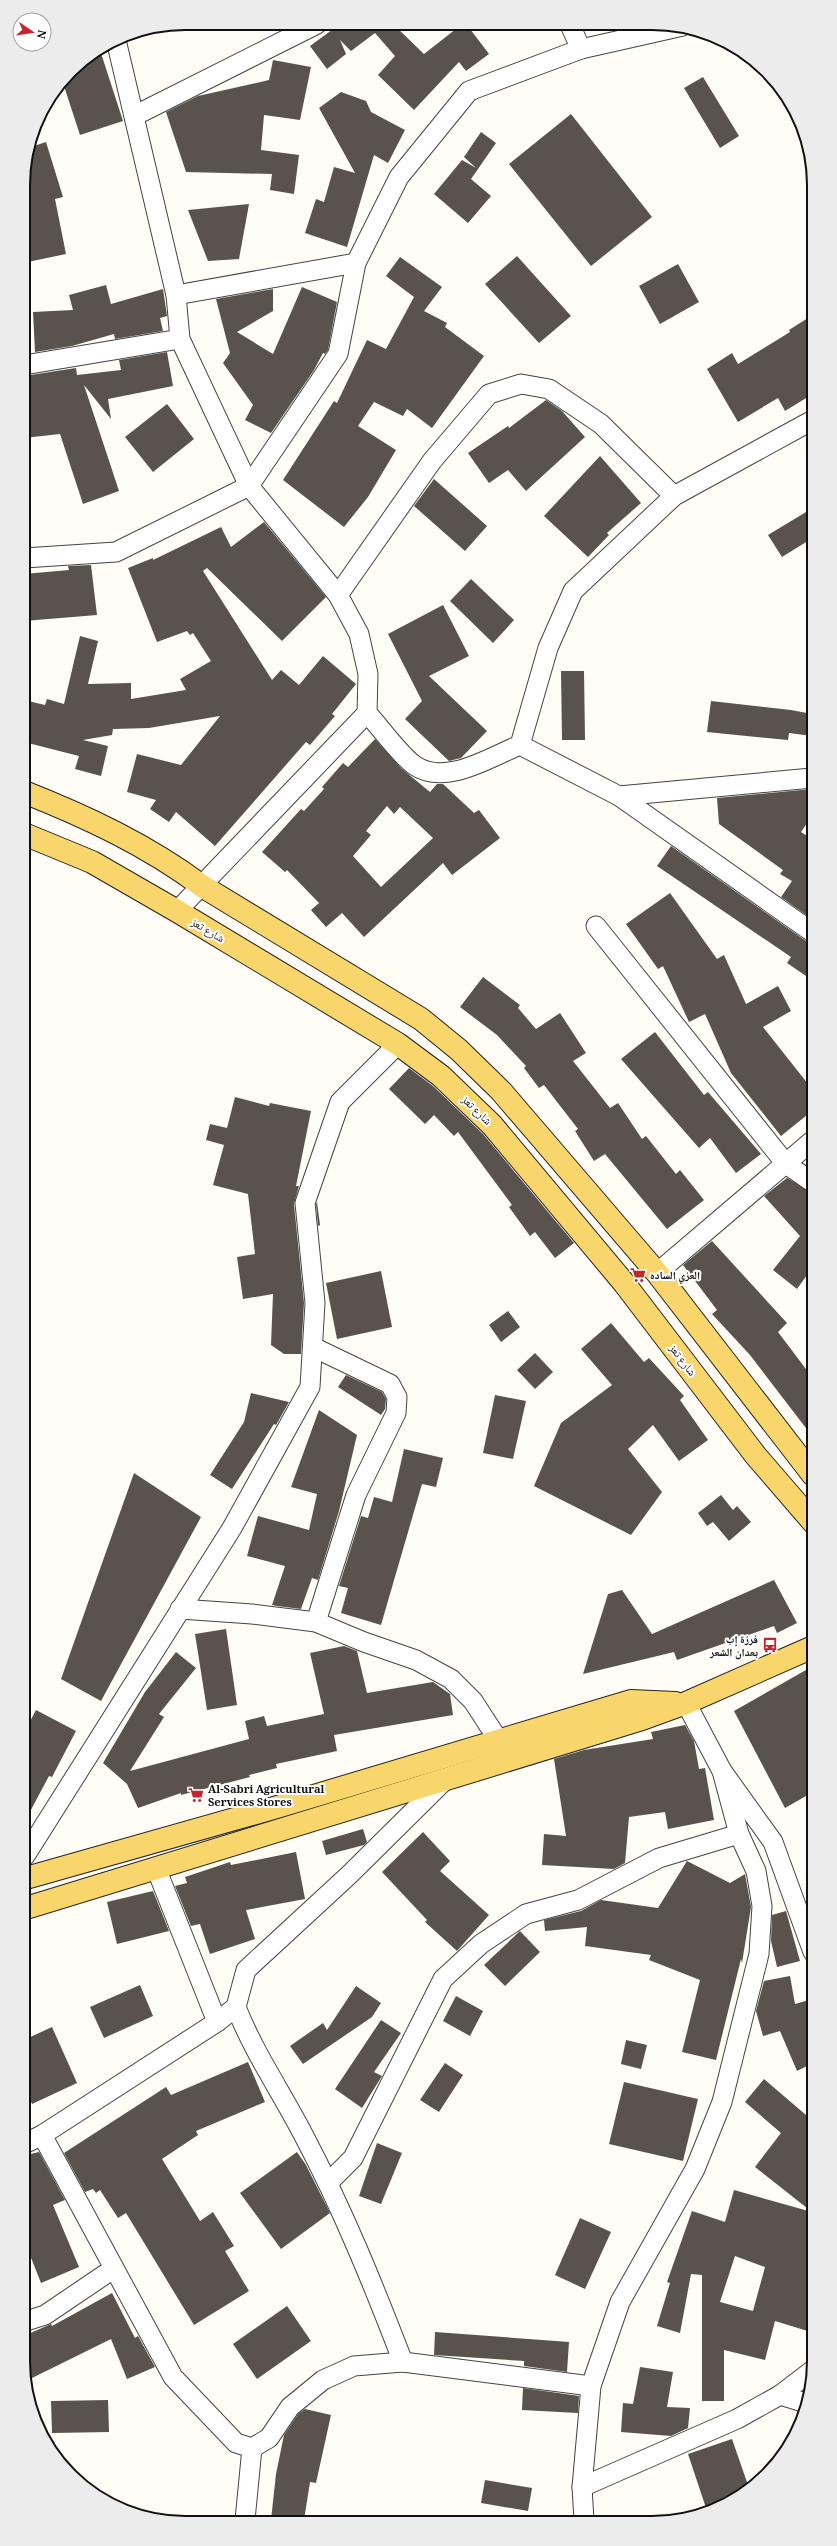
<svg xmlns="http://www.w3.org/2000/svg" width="837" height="2546" font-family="Georgia,'Noto Naskh Arabic',serif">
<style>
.building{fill:#5a524d;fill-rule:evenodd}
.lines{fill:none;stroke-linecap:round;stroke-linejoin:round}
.minor-casing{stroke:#444;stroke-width:21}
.primary-casing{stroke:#222;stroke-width:24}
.minor{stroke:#fff;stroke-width:19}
.primary{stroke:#f9d66b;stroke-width:22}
.labels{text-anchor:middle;stroke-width:4;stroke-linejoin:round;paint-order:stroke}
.street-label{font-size:11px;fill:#111;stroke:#fff}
.poi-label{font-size:11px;font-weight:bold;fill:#111;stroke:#fff;text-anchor:start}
.rim{fill:none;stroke:#111;stroke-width:2}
</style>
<rect width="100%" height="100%" fill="#fffdf5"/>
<g class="building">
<polygon points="340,24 393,24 424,54 461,25 467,25 489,54 466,71 459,62 414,110 378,75 395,56 375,33 351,51 340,40 346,54 327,69 310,46"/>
<polygon points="100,50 123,121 80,135 63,83 78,63"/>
<polygon points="273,60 311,67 300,120 264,115 261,150 299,155 294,194 270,190 272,174 186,172 166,112 198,96 269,80"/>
<polygon points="703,77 739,136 720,148 684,88"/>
<polygon points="341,92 366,101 371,112 405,130 388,163 374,155 347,247 305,233 316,199 324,202 334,167 355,173 319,108"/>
<polygon points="571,114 652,217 591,266 509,164"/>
<polygon points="481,132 496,143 471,179 491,196 468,223 434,194 462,160 476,168 464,157"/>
<polygon points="46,142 63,197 55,199 66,254 23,263 23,220 29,218 23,202 23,175 31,147"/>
<polygon points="249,204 239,259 208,261 188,210"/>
<polygon points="517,256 571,316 539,343 485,284"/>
<polygon points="400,257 442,287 424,311 447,323 445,327 484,356 432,428 407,409 403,416 374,402 358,426 396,450 368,497 344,527 283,480 334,401 337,403 367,340 386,349 414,297 386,276"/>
<polygon points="678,264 699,302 660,324 639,286"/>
<polygon points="106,285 111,304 163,289 167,316 160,318 163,331 115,339 114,334 72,346 35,352 33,312 73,310 69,295"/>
<polygon points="302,287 337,302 328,350 325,354 323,353 314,370 271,433 245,420 253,405 223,363 230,353 216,299 273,289 273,311 237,332 273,354"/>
<polygon points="811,316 811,395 785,411 778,398 738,422 707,369 732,353 738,364 790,332 789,330"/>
<polygon points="167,352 173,386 108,399 111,419 84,385 119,491 83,504 60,434 24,438 24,376 76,368 77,375 121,370 119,360"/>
<polygon points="546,400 562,411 585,437 526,491 508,470 489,483 468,453 508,426 509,428"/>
<polygon points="167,404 194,439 153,472 125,437"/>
<polygon points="600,456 641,503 607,533 609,535 588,557 544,516"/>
<polygon points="434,479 487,526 465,551 414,506"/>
<polygon points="811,509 811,539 782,557 768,535"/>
<polygon points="264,522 326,597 282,641 207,568 203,571 272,680 281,670 299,685 323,656 356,684 332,714 335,716 310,745 306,742 215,846 176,812 169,822 150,809 156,800 127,792 137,754 181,765 220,716 149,728 113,729 112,735 83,740 108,746 101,776 75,769 79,756 24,742 24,700 45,705 47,699 64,704 80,636 98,641 88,684 131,683 131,699 186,690 180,679 211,661 193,633 190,635 187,631 157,642 128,568 153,558 153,560 221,527 231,547"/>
<polygon points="91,565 97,615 24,621 24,574 69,570 68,566"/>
<polygon points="471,579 514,620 493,643 450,601"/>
<polygon points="443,605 469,656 429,676 487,731 461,758 449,761 405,719 422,701 388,634"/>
<polygon points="561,671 584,671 585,740 562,740"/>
<polygon points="711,701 791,710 812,714 812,736 789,733 788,740 707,732"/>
<path d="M375 739 401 768 430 792 437 784H443L474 813 479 810 500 838 452 875 443 863 364 937 342 913 326 927 311 910 319 903 287 870 285 872 262 852 301 809 304 811 324 789 322 787 343 763 348 767ZM387 806 394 814 400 807 433 838 381 887 353 856 371 835 366 831Z"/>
<polygon points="812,789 812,816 801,832 812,839 812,913 809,917 781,897 792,881 780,874 783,870 719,824 717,798"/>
<polygon points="671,846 806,941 812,943 812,980 787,963 791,957 657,866"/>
<polygon points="670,893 717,959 724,955 746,1004 778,986 791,1011 763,1027 812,1089 812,1111 781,1136 731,1073 705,1014 689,1022 663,966 658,969 626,924"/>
<polygon points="483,977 520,1005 518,1008 536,1029 560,1013 586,1053 573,1061 610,1108 618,1103 642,1139 646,1136 676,1174 680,1170 704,1200 667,1229 605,1154 594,1161 575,1131 578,1129 544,1085 539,1088 524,1068 526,1066 497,1035 460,1007"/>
<polygon points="655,1032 704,1095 708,1092 761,1154 736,1173 710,1138 699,1148 621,1059"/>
<polygon points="409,1068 433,1086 483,1134 574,1243 555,1258 535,1232 530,1236 509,1207 512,1205 458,1132 454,1136 434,1115 425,1124 389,1089"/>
<polygon points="235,1097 269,1106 270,1103 311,1111 296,1186 299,1186 294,1204 304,1303 301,1354 284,1354 271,1345 273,1294 243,1299 237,1257 255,1254 248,1194 213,1185 224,1145 206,1140 210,1124 227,1128"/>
<polygon points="787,1178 812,1193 812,1268 797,1289 773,1270 800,1236 764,1196"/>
<polygon points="317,1202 320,1225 318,1226 316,1204"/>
<polygon points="712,1241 787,1323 778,1332 812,1377 812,1436 750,1355 712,1314 717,1310 683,1265"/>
<polygon points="381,1271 392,1327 337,1339 326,1283"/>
<polygon points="508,1311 520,1327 501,1342 489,1325"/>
<polygon points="611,1323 644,1362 649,1358 684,1396 680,1400 708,1440 679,1461 653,1425 628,1449 662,1492 631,1535 534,1486 561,1423 612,1385 581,1349"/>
<polygon points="535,1353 553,1372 535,1389 517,1370"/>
<polygon points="346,1375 382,1392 386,1399 385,1409 381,1415 338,1387"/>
<polygon points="251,1393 289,1402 276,1425 274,1424 232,1489 210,1475 244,1422"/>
<polygon points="495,1395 526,1401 513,1459 483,1453"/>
<polygon points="319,1410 357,1435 339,1511 318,1580 312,1578 301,1609 277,1606 272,1605 285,1566 247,1556 258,1516 309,1530 317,1494 291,1487"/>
<polygon points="404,1449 443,1458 436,1487 422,1484 381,1625 341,1613 348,1588 339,1586 361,1516 368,1518 374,1497 392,1502"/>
<polygon points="134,1473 201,1517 101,1701 61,1679"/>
<polygon points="721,1495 733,1510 737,1506 751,1522 729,1541 713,1522 707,1526 698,1513"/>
<polygon points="774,1580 797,1623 777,1633 774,1626 677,1660 674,1652 583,1674 608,1594 622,1590 652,1634"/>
<polygon points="226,1629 237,1705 207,1710 195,1634"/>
<polygon points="344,1646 357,1651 367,1693 433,1682 450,1694 453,1715 334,1735 337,1751 276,1764 277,1768 249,1775 250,1777 181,1795 181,1793 138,1808 127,1784 103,1763 145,1692 176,1652 196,1668 159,1714 164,1717 130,1771 249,1739 245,1721 264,1716 267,1726 324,1714 310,1653"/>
<polygon points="813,1666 813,1792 785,1808 734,1711"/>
<polygon points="36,1710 76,1731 52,1777 49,1776 25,1821 25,1731"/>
<polygon points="685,1725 694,1741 699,1769 705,1768 714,1820 668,1829 665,1812 629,1817 625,1863 614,1869 542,1865 544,1834 566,1836 554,1759 584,1750 653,1739 651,1732"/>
<polygon points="363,1829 367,1842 364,1845 326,1855 322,1841"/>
<polygon points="423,1832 450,1861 440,1871 489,1915 457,1951 425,1922 427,1920 382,1872"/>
<polygon points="296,1852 305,1899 246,1910 255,1939 210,1954 200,1924 191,1926 175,1886 187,1883 185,1877 230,1862 231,1865"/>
<polygon points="687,1861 730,1883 745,1874 751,1907 742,1963 741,1959 716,2060 682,2052 700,1980 649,1960 651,1955 585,1946 587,1927 545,1931 544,1920 581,1911 601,1900 658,1908"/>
<polygon points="153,1891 169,1931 117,1944 107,1902"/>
<polygon points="786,1911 800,1961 777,1967 771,1941 772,1915"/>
<polygon points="520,1931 540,1952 505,1986 484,1965"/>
<polygon points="790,1976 795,2004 809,2000 813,2014 813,2063 797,2071 780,2031 763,2036 756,2011 764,1981"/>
<polygon points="140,1985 153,2016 104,2038 90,2007"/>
<polygon points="356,1986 381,2003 372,2017 303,2064 290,2046 323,2023 327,2030"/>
<polygon points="456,1996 483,2011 470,2036 443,2021"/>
<polygon points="381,2020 401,2033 374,2072 382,2076 362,2108 335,2089"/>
<polygon points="52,2027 77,2083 32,2104 26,2090 26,2039"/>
<polygon points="626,2040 647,2045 641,2069 621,2064"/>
<polygon points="248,2062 265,2102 196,2131 198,2135 162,2159 200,2221 213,2212 234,2246 225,2251 249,2291 194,2325 126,2213 118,2218 100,2190 96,2193 93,2189 85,2192 64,2153 166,2087 171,2095"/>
<polygon points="445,2063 463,2075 439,2112 420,2100"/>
<path d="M764 2079 813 2121 814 2333 775 2321 765 2360 724 2350V2401H702V2275L691 2274 680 2333 657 2326 670 2283 667 2282 692 2211 725 2222 734 2190 812 2212 755 2167 781 2133 745 2102ZM735 2256 765 2267 753 2311 720 2302Z"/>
<polygon points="624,2082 698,2099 683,2161 609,2144"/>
<polygon points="377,2143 402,2153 381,2204 359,2196"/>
<polygon points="39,2152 65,2200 53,2205 79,2267 41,2283 26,2245 26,2155"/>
<polygon points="297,2152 306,2165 330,2213 281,2249 240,2193"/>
<polygon points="580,2218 611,2232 585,2289 555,2275"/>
<polygon points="112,2293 135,2338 138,2336 155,2367 127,2379 111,2339 26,2381 26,2335 51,2324 52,2326"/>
<polygon points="287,2306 311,2341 257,2379 233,2344"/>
<polygon points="435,2332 569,2342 567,2372 524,2366 524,2361 434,2355"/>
<polygon points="640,2367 673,2372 667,2407 690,2408 688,2428 671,2436 621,2432 623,2403 633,2404"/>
<polygon points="523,2388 579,2396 578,2413 522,2410"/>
<polygon points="108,2400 109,2432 52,2433 51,2401"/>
<polygon points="305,2409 331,2415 316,2483 310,2482 304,2520 271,2520 276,2474 284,2435 298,2414"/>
<polygon points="732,2439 749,2488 733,2501 707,2511 688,2454"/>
<polygon points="485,2480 532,2488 528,2511 481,2503"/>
</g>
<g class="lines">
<defs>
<g id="minor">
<polyline points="570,25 581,49"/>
<polyline points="116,40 176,295 180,339 249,486 338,595 359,634 368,674 367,713 177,911"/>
<polyline points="136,115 317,24"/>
<polyline points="176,295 356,263"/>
<polyline points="24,365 180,339"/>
<polyline points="24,558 116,552 249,486 338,354 356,263 399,177 469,91 581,49 683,26"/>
<polyline points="338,595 432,461 489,394 521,384 549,389 601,424 674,496"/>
<path d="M367 713C380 727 399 754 414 765 445 787 490 757 520 745L619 796 812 932"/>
<polyline points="520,745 548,648 573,591 674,496 811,421"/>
<polyline points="619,796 812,778"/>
<polyline points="596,926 786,1164 812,1182"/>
<polyline points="657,1273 812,1141"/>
<polyline points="313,1347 390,1384 397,1397 396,1413 356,1495 316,1622"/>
<polyline points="180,1609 252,1614 316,1622 364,1642 416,1660 451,1679 473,1701 499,1741"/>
<polyline points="686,1703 722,1771 773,1842 813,1952"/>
<polyline points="25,1856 232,1528 310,1387 315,1303 305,1203 340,1102 398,1044"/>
<polyline points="156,1868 217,2022"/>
<path d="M236 2007C254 2053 282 2093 304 2136 343 2210 373 2284 403 2362"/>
<polyline points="42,2135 173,2377 236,2443 252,2448 269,2438 290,2407 323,2380 354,2366 403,2362 591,2386"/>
<polyline points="26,2143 42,2135 217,2022 236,2007 246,1970 349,1875 446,1779"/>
<polyline points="328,2183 353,2158 443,1979 481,1944 526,1914 578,1900 659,1858 739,1834"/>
<polyline points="26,2321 45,2315 113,2269"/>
<polyline points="780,2395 806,2403"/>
<polyline points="582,2487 737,2419 780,2395 814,2369"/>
<polyline points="245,2520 252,2448"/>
<polyline points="584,2520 582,2487 591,2386 620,2302 695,2169 722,2102 759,1954 762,1906 756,1871 739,1834 722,1771"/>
</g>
<g id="primary">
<path d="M24 792C87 817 147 845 202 886L421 1019 459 1050 501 1091 657 1273 813 1475"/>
<polyline points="24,834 92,862 177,911 398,1044 441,1076 492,1125 624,1283 756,1456 813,1522"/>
<polyline points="26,1878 277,1807 631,1701 675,1703"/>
<polyline points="26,1908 642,1719 686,1703 813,1647"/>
</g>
</defs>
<use href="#minor" class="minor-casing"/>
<use href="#primary" class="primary-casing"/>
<use href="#minor" class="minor"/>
<use href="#primary" class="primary"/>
</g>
<defs>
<symbol id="supermarket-bare" viewBox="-9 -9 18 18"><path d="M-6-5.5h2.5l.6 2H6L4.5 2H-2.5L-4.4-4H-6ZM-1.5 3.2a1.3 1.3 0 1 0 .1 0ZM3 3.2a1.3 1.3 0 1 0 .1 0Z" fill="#c4262e" stroke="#fff" stroke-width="2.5" paint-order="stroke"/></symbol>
<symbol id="bus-bare" viewBox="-9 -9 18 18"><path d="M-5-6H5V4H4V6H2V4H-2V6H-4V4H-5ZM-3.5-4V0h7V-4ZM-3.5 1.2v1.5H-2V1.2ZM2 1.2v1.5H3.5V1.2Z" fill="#c4262e" stroke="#fff" stroke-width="2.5" paint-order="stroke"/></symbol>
</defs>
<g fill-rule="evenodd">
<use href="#supermarket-bare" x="627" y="1264" width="22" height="22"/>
<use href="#bus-bare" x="759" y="1634" width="22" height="22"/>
<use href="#supermarket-bare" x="185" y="1784" width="22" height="22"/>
</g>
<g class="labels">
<g class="street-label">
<text transform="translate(208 930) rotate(31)" y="4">شارع تعز</text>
<text transform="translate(477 1110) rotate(44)" y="4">شارع تعز</text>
<text transform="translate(683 1360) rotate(53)" y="4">شارع تعز</text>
</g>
<g class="poi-label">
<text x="650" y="1279">العزي الساده</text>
<text x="758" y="1643" text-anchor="end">فرزة إب<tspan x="758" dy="13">بعدان الشعر</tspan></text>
<text x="208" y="1793">Al-Sabri Agricultural<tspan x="208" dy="13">Services Stores</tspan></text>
</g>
</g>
<path d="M0 0H837V2546H0ZM185 30H652A155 155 0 0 1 807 185V2361A155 155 0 0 1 652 2516H185A155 155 0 0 1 30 2361V185A155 155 0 0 1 185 30Z" fill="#ececec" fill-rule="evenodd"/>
<path class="rim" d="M185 30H652A155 155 0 0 1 807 185V2361A155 155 0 0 1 652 2516H185A155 155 0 0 1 30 2361V185A155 155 0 0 1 185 30Z"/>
<g transform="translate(32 32) rotate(103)"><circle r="19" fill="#ffffff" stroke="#a0a0a0"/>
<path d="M0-3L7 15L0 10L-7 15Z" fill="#c4262e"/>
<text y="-6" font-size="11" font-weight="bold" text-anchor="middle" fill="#111111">N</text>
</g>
</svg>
